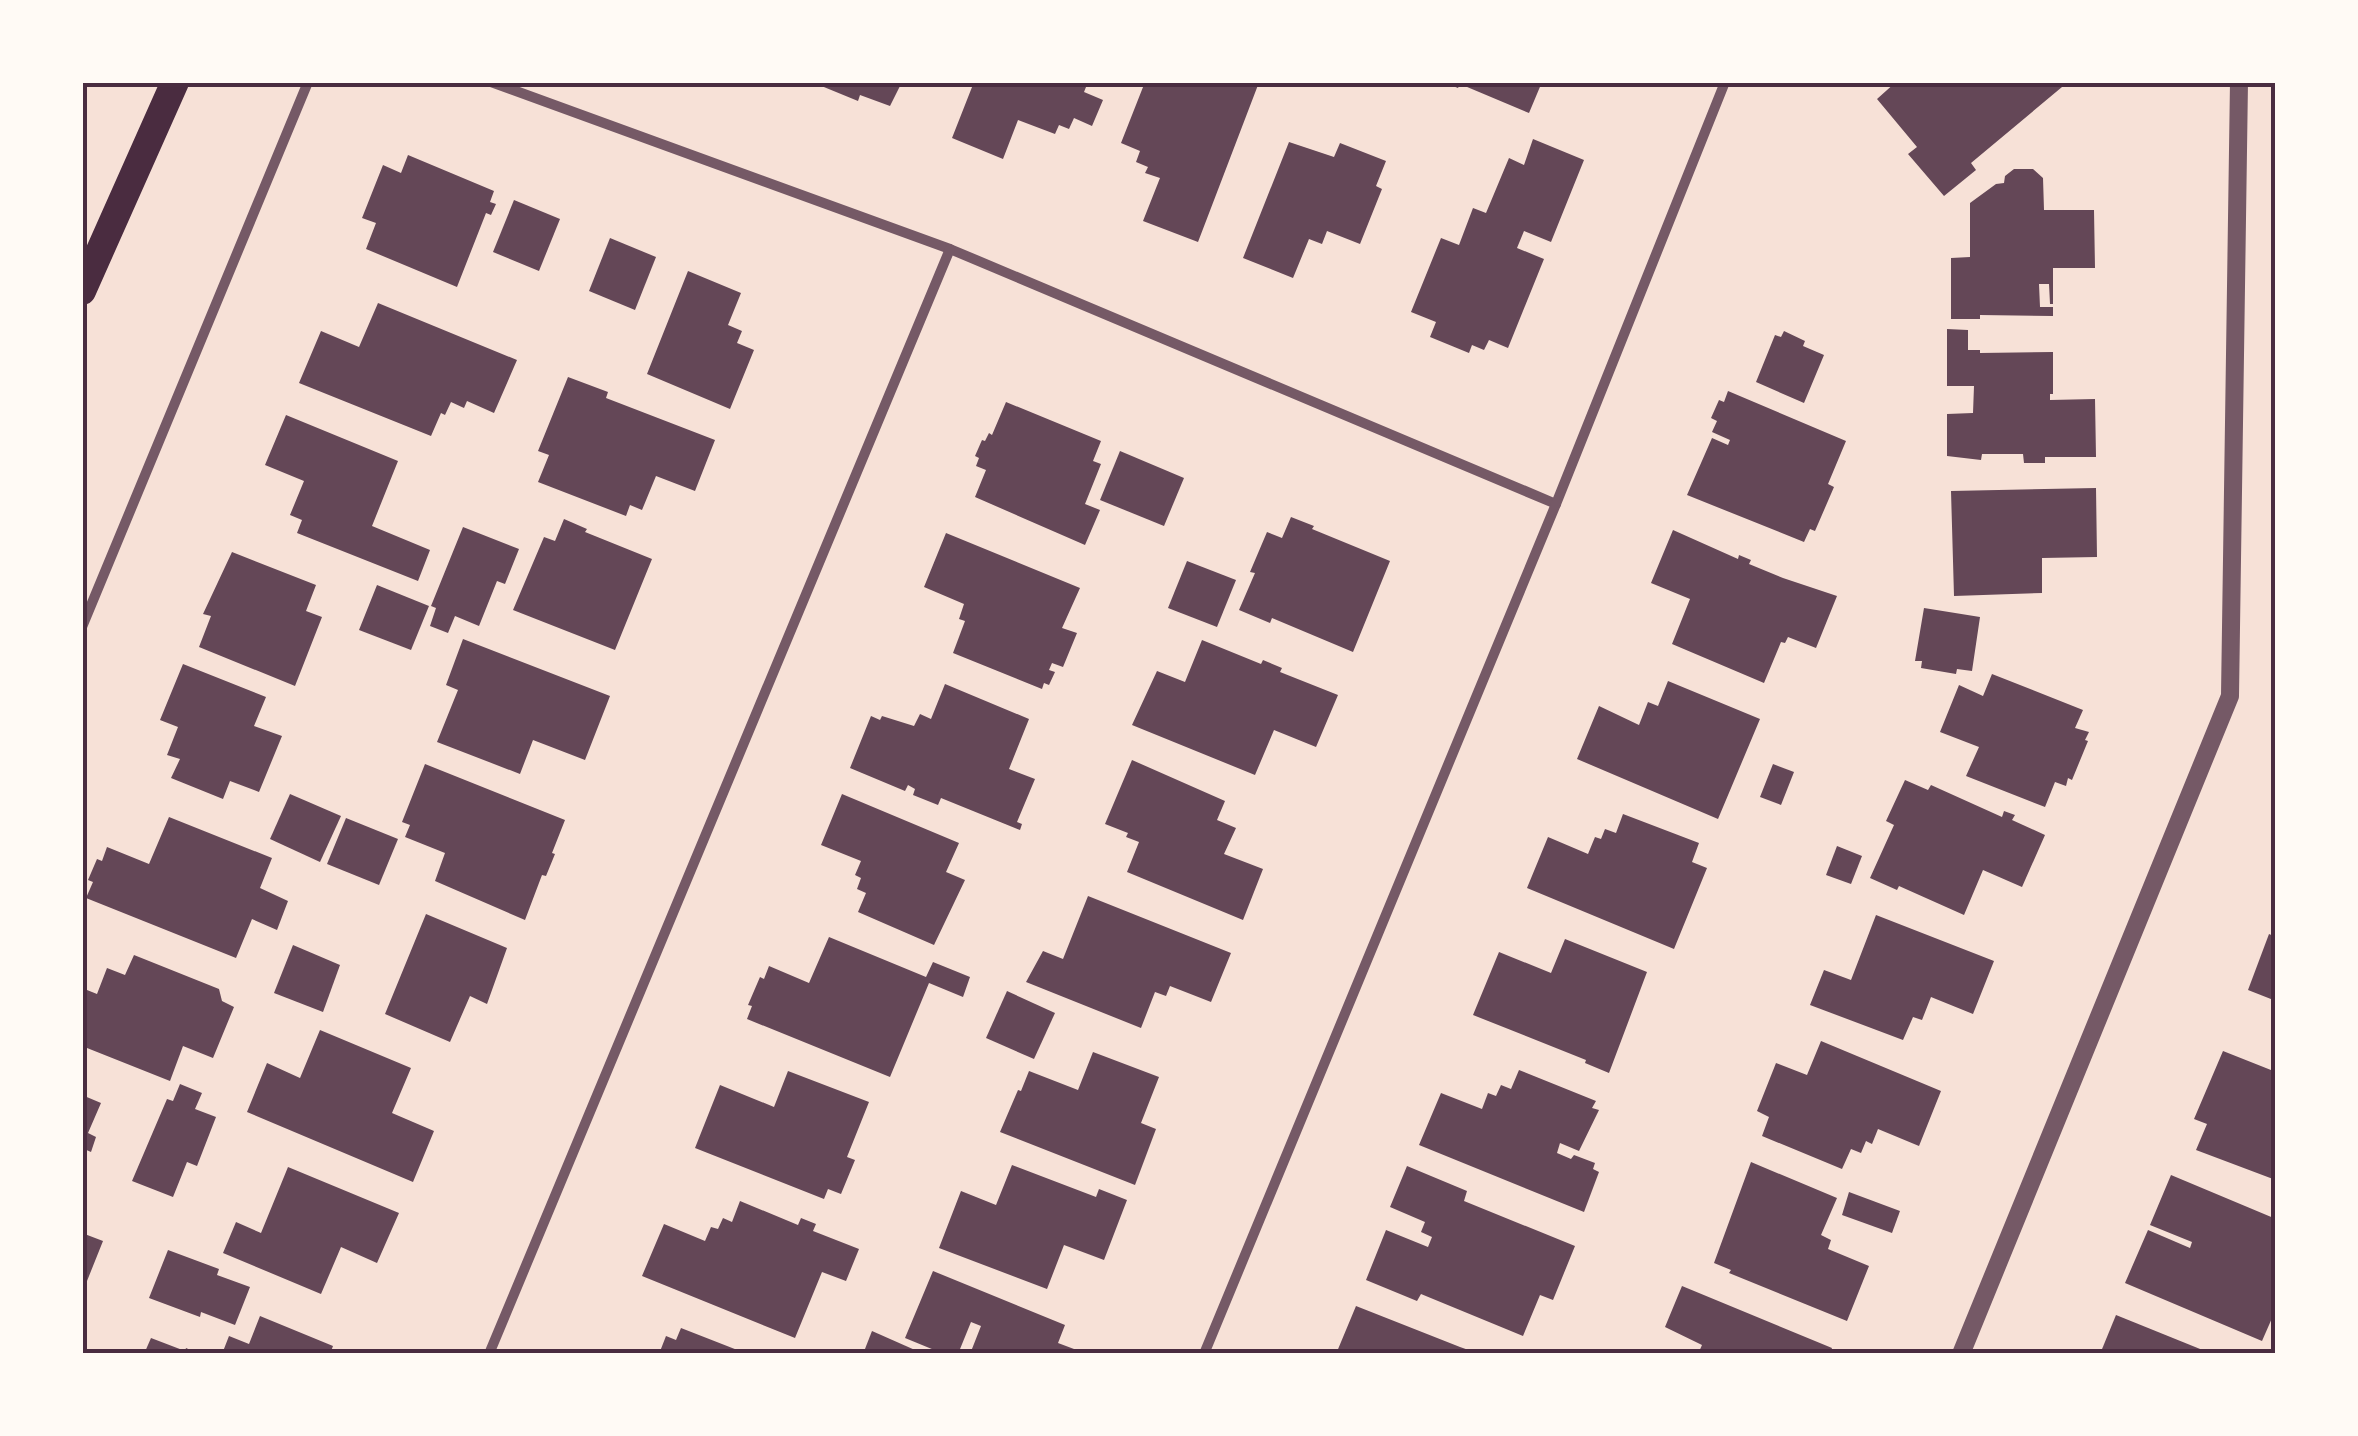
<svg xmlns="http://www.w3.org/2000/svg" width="2358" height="1436" font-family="'Space Grotesk',sans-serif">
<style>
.building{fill:#644757}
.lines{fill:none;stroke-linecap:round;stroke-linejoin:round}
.minor{stroke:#755966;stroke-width:10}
.tertiary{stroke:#755966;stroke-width:18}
.trunk{stroke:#4a2c40;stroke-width:28}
.neatline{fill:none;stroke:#4a2c40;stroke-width:4}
</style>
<rect width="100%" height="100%" fill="#f7e1d7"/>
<g class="building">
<polygon points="821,82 902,82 890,106 860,95 858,101 819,85"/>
<polygon points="974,82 1088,82 1084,92 1103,100 1092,126 1074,118 1069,129 1059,125 1055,134 1018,120 1003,159 952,138"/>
<polygon points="1145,82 1251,82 1258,85 1198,242 1143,221 1160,178 1145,173 1148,167 1136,162 1140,151 1121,143"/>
<polygon points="1456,82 1542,82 1529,113 1460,84 1458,88 1445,83"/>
<polygon points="1896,82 2068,82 1971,163 1976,170 1944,196 1908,154 1917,147 1877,99"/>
<polygon points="1533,139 1584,160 1551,242 1524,231 1517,248 1544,259 1508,348 1489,340 1484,350 1472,345 1469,353 1430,337 1436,322 1411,312 1441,238 1459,245 1473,208 1486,213 1509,158 1524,165"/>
<polygon points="1289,142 1334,157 1340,143 1386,161 1376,186 1382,189 1360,244 1327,231 1322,244 1309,239 1293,278 1243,258"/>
<polygon points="408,155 494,191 490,202 496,204 491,215 486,213 457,287 366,249 376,223 362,218 383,165 401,173"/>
<polygon points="2014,169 2033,169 2043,178 2044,210 2094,210 2095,268 2053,268 2053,304 2050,304 2049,284 2039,284 2040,307 2053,307 2053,316 1980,315 1980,319 1951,319 1951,258 1970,257 1970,203 1996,184 2004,183 2005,176"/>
<polygon points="514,200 560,219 539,271 493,252"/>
<polygon points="610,238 656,257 635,310 589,291"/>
<polygon points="688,271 741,293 728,325 742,331 737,343 754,350 730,409 647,374"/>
<polygon points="378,303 517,360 494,413 467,401 464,408 451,402 445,415 441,413 431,436 299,383 321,331 359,347"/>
<polygon points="1947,329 1968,330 1968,350 1980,350 1980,353 2053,352 2053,394 2050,394 2050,400 2095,399 2096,457 2045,457 2045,463 2024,463 2023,454 1982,454 1981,460 1947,456 1947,414 1973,413 1974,386 1947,386"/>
<polygon points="1784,331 1805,341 1803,346 1824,355 1804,403 1756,382 1775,335 1781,337"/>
<polygon points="568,377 608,392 606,398 715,440 695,491 656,476 642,510 630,505 626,516 538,482 549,455 538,451"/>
<polygon points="1728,391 1846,441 1828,484 1834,487 1815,531 1810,529 1804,542 1687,495 1712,438 1728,445 1730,440 1712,432 1717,421 1711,418 1719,400 1724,402"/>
<polygon points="1006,402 1101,441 1093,461 1101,464 1085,504 1100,510 1085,545 975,497 986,470 976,466 979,458 975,456 982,440 985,441 989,433 992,435"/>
<polygon points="286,415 398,461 372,526 430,550 418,581 297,533 302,520 290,515 304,481 265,465"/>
<polygon points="1120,451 1184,478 1164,526 1100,500"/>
<polygon points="2096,488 2097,557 2042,558 2042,593 1954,596 1951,491"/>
<polygon points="1291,517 1314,526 1312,529 1390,561 1353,652 1272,618 1270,623 1239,610 1255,573 1250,572 1267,532 1282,538"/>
<polygon points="564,519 587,529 585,532 652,559 615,650 513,610 544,537 555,541"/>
<polygon points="463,527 519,549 505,584 497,581 479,626 455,616 448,633 430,626 436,608 431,606"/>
<polygon points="1673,530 1738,559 1739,555 1751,560 1749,564 1783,578 1837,596 1816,648 1788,637 1785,643 1781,642 1764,683 1672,644 1690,599 1651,583"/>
<polygon points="946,533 1080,588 1062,628 1077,633 1063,667 1052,663 1049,670 1055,672 1049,685 1044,683 1042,689 953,653 965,621 959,619 964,604 924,587"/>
<polygon points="232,552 316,585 306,611 322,617 295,686 199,647 211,616 203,614"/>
<polygon points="1187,561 1236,580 1217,627 1168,608"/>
<polygon points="377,585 429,606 411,650 359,630"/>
<polygon points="1924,608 1980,617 1972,671 1957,669 1956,674 1921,668 1922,661 1915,661"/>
<polygon points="463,639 610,696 585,760 533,740 520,774 437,742 458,690 446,685"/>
<polygon points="1202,640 1261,664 1263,660 1282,668 1280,672 1338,695 1316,747 1274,730 1255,775 1132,725 1157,671 1185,682"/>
<polygon points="183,664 266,697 254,726 282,736 259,792 230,781 223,799 171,778 180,759 167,755 178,727 160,720"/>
<polygon points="1992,674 2083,710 2075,728 2089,732 2085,740 2088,741 2072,780 2068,778 2066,786 2055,782 2045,807 1966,776 1979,747 1940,732 1959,685 1983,696"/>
<polygon points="1668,681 1760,719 1718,819 1577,759 1599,706 1639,725 1648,702 1658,706"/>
<polygon points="945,684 1029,719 1009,769 1035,779 1017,822 1022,824 1020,830 941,798 938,805 913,795 915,789 908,785 905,791 850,768 871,716 880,720 882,716 914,726 920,714 931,719"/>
<polygon points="1132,760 1225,801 1217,820 1236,828 1224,854 1263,869 1243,920 1127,872 1139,842 1126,837 1128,833 1105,824"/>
<polygon points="425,764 565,820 552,853 555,854 546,876 542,875 525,920 435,881 445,853 405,837 410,825 402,822"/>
<polygon points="1773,764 1794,772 1781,805 1760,797"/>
<polygon points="1905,780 1928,790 1931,785 2002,817 2004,811 2015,815 2012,820 2045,835 2022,887 1983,870 1964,915 1899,886 1897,890 1870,878 1894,825 1886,821"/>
<polygon points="290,794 341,816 320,862 270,839"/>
<polygon points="842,794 959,843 946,872 965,880 934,945 858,912 866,893 857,889 861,878 855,875 861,861 821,845"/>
<polygon points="1623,814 1699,843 1692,862 1707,868 1674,949 1527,888 1548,837 1588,854 1595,837 1601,839 1605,829 1616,833"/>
<polygon points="169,817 272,858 260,888 288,901 277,930 252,919 236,958 86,898 93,882 88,880 97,859 102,861 107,847 149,864"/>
<polygon points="346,818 398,839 379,885 327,864"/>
<polygon points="1837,846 1862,856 1851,884 1826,875"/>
<polygon points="1088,896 1231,953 1211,1002 1170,986 1166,996 1155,992 1141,1028 1026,982 1043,951 1063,959"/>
<polygon points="426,914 507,948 487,1004 470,996 450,1042 385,1014"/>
<polygon points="1876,915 1994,961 1973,1014 1931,997 1922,1020 1913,1017 1903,1040 1810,1005 1824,970 1851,980"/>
<polygon points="2269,934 2276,937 2276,1001 2248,990"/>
<polygon points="829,937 926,977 933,962 970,977 963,997 929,983 890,1077 747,1019 752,1006 748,1005 760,977 764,979 769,966 809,983"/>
<polygon points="1565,939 1647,972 1609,1073 1585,1063 1586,1060 1473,1015 1499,952 1551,973"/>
<polygon points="293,945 340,965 323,1012 274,993"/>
<polygon points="134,955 219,989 222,1001 234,1007 213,1058 183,1046 170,1081 82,1046 82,988 97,994 107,968 125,975"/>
<polygon points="1007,991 1055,1013 1034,1059 986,1038"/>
<polygon points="320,1030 411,1068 392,1113 434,1131 413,1182 247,1112 267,1063 300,1078"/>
<polygon points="1821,1041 1941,1091 1919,1146 1878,1129 1872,1144 1866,1141 1861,1153 1851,1149 1842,1169 1762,1136 1769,1117 1757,1111 1776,1063 1807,1075"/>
<polygon points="2223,1051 2276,1072 2273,1179 2196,1150 2207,1124 2194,1119"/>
<polygon points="1093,1052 1159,1077 1141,1123 1156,1129 1135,1185 1000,1132 1018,1090 1021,1091 1029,1071 1078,1090"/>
<polygon points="1519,1070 1596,1101 1592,1108 1599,1110 1579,1151 1560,1143 1557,1153 1571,1159 1574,1155 1595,1163 1593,1169 1599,1172 1584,1212 1419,1145 1441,1093 1482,1109 1488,1093 1496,1096 1501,1085 1511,1089"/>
<polygon points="788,1071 869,1102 847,1157 855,1160 841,1194 828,1189 824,1199 695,1148 720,1085 774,1107"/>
<polygon points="180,1084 202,1093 195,1109 216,1117 197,1166 187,1162 173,1197 132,1181 167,1099 173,1101"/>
<polygon points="82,1095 101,1103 88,1133 96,1137 91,1152 82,1148"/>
<polygon points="1751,1162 1837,1198 1821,1235 1831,1240 1828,1249 1869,1266 1847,1321 1729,1273 1731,1270 1714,1263"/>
<polygon points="1012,1165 1096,1197 1099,1189 1127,1200 1104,1260 1064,1245 1047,1289 939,1248 961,1191 996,1205"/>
<polygon points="1407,1166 1467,1191 1464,1201 1575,1246 1553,1300 1540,1295 1523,1336 1421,1294 1417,1301 1366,1280 1386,1230 1428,1247 1432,1237 1421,1232 1425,1222 1390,1207"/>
<polygon points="288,1167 399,1213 377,1263 341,1247 321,1294 223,1253 236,1222 261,1233"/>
<polygon points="2171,1175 2276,1219 2276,1309 2262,1341 2125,1283 2148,1230 2190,1248 2192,1242 2150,1225"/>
<polygon points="1849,1192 1900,1211 1892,1233 1842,1215"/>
<polygon points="740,1201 798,1225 801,1218 816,1224 813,1231 859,1249 846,1281 822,1272 795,1338 642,1276 664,1224 705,1241 711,1227 718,1229 723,1218 732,1222"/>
<polygon points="82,1233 103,1241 83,1291 82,1291"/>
<polygon points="168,1250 219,1269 217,1275 250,1287 235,1325 201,1312 200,1317 149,1298"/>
<polygon points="933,1271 1065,1325 1058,1343 1074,1349 1072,1354 970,1354 981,1326 971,1322 958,1354 944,1354 905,1338"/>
<polygon points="1682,1286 1832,1348 1830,1354 1698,1354 1702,1345 1665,1327"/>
<polygon points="1356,1306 1460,1347 1480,1354 1336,1354"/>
<polygon points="2116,1315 2210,1353 2210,1354 2100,1354"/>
<polygon points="260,1316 333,1346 330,1354 222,1354 229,1336 249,1344"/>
<polygon points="681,1328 745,1353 745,1354 659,1354 666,1336 676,1340"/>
<polygon points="872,1331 924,1354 863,1354"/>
<polygon points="151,1338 185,1351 186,1348 199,1354 144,1354"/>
</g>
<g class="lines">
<g class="minor">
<polyline points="491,82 950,249 1556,504"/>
<polyline points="82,627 308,82"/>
<polyline points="489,1354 950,249"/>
<polyline points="1204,1354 1556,504 1725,82"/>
</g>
<polyline class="tertiary" points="1961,1354 2230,696 2239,82"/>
<polyline class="trunk" points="82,291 175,82"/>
</g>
<rect width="2358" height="1436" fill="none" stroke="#fffaf5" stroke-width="170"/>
<rect x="85" y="85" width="2188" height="1266" class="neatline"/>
</svg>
